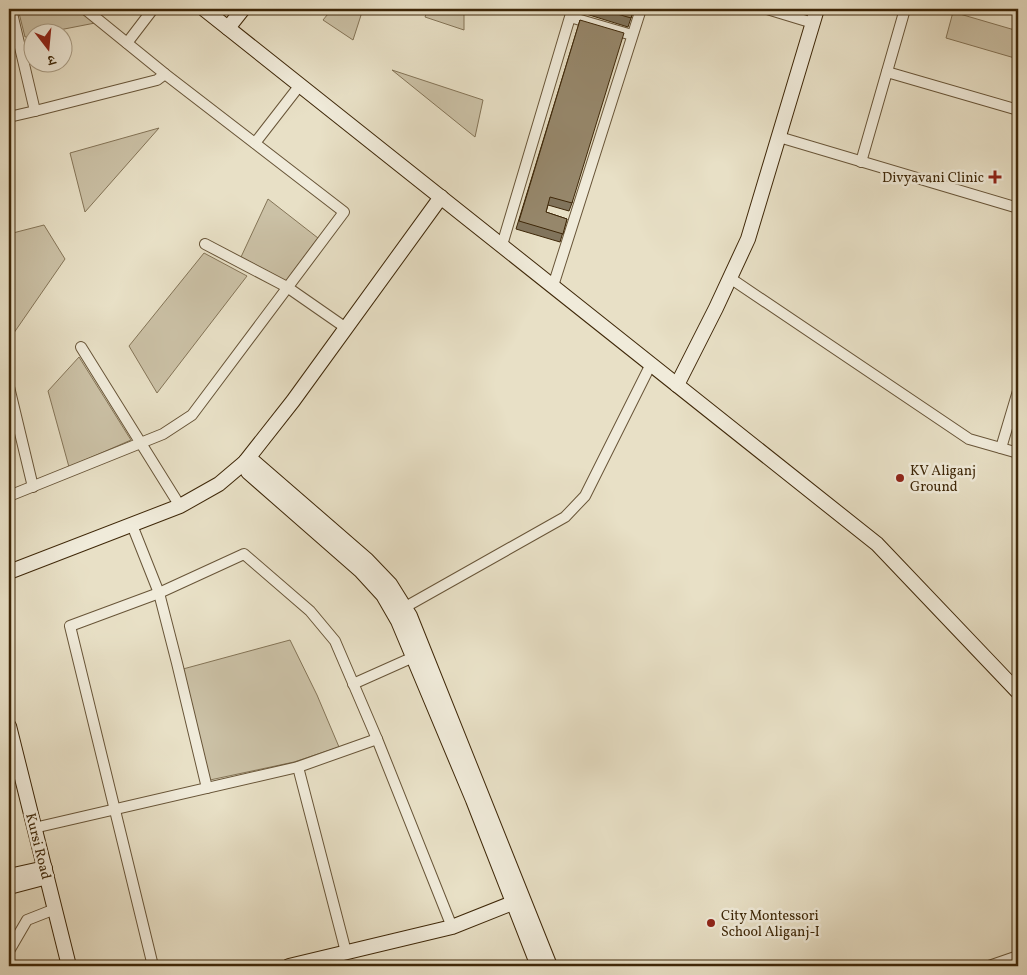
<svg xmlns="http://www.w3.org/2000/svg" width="1027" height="975" font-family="Vollkorn,'Noto Serif Devanagari',serif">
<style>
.green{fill:#cbc1a6;stroke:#847457}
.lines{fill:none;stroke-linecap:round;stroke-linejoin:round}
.street-casing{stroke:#685538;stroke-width:12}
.secondary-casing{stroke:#3e2708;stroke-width:16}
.street{stroke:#f0ebda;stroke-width:10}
.secondary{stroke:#f0ebda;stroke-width:14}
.wall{fill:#81745c;stroke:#3e2708}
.building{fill:#96876b;stroke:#3e2708}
.poi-dot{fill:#8f2418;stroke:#f0ebda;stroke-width:2}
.labels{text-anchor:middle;stroke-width:5;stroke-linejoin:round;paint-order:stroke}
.poi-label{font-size:14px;fill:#3e2708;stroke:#f0ebda;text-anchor:start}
.street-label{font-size:14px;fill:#3e2708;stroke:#f0ebda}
</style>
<rect width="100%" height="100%" fill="#e8e0c6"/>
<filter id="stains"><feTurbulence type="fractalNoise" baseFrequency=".004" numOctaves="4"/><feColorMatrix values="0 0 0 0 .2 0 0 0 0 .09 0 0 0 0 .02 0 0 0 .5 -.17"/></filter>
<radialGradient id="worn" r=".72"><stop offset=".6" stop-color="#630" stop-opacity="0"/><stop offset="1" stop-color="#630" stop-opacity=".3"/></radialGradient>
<g class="green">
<polygon points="18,9 77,9 95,23 49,32 32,32 32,36 25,37"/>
<polygon points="332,9 363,9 353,40 323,20"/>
<polygon points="428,9 464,9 464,30 425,17"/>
<polygon points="953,12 1018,31 1018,59 946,38"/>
<polygon points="392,70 483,100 475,137"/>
<polygon points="159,128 85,212 70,153"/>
<polygon points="268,199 318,238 286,281 241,257"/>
<polygon points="44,225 65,259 9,340 9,234"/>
<polygon points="204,253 247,276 157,393 129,346"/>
<polygon points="79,357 131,440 69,467 48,391"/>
<polygon points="290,640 317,695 339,747 294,762 210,780 183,669"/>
</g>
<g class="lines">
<defs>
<g id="street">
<polyline points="11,9 35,111"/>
<polyline points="767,9 813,23"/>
<polyline points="127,43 153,9"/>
<polyline points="887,72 1018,110"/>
<polyline points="9,117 35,111 157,80 165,74"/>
<polyline points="779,137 1018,208"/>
<polyline points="255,143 300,85"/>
<polyline points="861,162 905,9"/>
<polyline points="205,244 287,287 346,328"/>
<polyline points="502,245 570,17 632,35"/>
<polyline points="730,278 969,439 1018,453"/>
<polyline points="553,286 641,9"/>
<polyline points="81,347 180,506"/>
<polyline points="9,387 33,487"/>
<polyline points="1001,448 1018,391"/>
<polyline points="9,496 163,434 192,415 344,212 165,74 85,9"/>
<polyline points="132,525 159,593 177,663 207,788"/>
<polyline points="400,610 565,517 585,496 651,364"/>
<polyline points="353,684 418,655"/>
<polyline points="298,767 346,952"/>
<polyline points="34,828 298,767 377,739"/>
<polyline points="9,951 27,920 55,909"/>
<polyline points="153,966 70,626 159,593 244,554 310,611 335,641 377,739 452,927"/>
<polyline points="989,966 1018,956"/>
</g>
<g id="secondary">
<polyline points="204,9 877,544 1018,692"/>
<polyline points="228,28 243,9"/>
<polyline points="677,385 716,308 748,239 817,9"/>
<polyline points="9,572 180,506 219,484 245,462 293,401 441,197"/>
<polyline points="9,726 69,966"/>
<polyline points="9,876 45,868"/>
<polyline points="9,887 47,877"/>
<polyline points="289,966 452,927 520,900"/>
<polyline points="538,966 473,800 398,621 383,595 361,571 248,472 245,462 254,462 367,560 390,584 410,616 550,966"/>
</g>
</defs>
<use href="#street" class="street-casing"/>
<use href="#secondary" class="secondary-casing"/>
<use href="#street" class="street"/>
<use href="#secondary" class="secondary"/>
</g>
<g class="wall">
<polygon points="570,9 634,9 628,27"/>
<polygon points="580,20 572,203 569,211 548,205 546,212 567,219 560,242 516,229"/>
</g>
<g class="building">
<polygon points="600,9 634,9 631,18"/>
<polygon points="580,20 624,33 572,203 550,197 546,212 567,219 563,234 519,221"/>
</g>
<g class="poi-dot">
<path d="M992.5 169.5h5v5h5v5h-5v5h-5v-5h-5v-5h5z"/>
<circle cx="900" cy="478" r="5"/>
<circle cx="711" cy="923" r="5"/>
</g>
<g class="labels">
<g class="poi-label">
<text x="984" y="182" text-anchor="end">Divyavani Clinic</text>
<text x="910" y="475">KV Aliganj<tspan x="910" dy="16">Ground</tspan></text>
<text x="721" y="920">City Montessori<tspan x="721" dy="16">School Aliganj-I</tspan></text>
</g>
<g class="street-label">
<text transform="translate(39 846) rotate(76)" y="5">Kursi Road</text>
</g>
</g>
<rect width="1027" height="975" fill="none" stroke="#e8e0c6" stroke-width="30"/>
<rect x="10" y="10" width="1007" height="955" fill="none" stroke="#3e2708" stroke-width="2.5"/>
<rect x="15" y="15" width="997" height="945" fill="none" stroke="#3e2708"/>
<g transform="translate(48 48) rotate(164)"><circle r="24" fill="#f0ebda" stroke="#a99d86"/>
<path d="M0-4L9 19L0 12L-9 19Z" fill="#8f2418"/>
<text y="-8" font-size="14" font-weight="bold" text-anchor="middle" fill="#3e2708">उ</text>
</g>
<rect width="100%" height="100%" filter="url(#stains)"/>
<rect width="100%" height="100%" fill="url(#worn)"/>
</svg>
